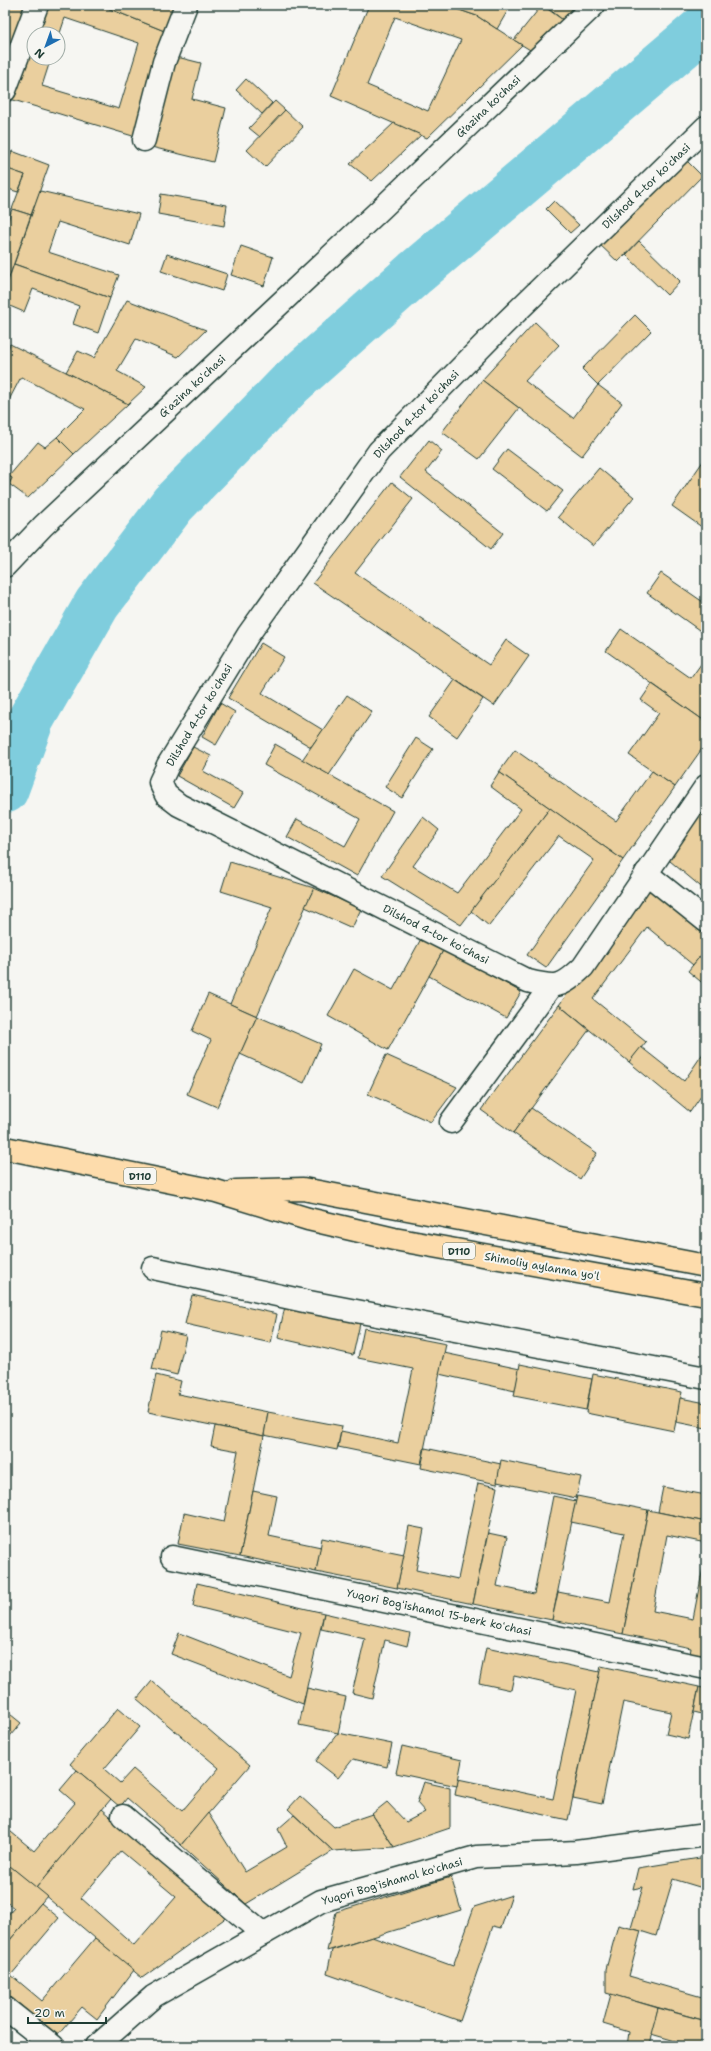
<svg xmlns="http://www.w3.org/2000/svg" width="711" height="2051" font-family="'Shantell Sans',sans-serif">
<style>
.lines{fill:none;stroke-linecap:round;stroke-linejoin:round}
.river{stroke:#7fcddd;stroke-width:47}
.building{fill:#eacf9e;stroke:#1f3d34;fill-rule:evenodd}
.minor-casing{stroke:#1f3d34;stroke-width:25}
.major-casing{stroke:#1f3d34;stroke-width:25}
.minor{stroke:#f6f6f2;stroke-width:22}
.major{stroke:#fddcac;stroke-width:22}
.labels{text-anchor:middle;stroke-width:4;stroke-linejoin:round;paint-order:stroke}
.shield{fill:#f6f6f2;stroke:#60746d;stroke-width:1}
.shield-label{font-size:10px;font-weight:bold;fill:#1f3d34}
.street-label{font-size:11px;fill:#1f3d34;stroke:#f6f6f2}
</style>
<rect width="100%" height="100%" fill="#f6f6f2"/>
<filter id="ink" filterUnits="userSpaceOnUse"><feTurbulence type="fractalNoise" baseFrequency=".025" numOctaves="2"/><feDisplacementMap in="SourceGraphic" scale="8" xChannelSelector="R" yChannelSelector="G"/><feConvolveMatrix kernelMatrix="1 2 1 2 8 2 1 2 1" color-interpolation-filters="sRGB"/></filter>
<g filter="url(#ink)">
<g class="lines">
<polyline class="river" points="5,790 31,719 97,604 173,504 290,384 415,273 706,26"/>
</g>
<g class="building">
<polygon points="5,5 26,5 5,62"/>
<path d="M44 5H100L167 32 136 137 10 99ZM65 18 139 43 119 109 42 86 51 58H34V34H58V39Z"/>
<polygon points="100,5 177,5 167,32"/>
<path d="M369 5H445L477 16 522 45 427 138 331 96ZM395 17 461 40 428 111 367 85Z"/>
<polygon points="445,5 511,5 497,29 477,16"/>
<polygon points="542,5 563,20 535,53 514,40"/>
<polygon points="544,5 576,5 563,20"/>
<polygon points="169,55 201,63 192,99 226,108 213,162 147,146"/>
<polygon points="246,79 272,103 262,114 236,90"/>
<polygon points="275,101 285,110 260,137 249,128"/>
<polygon points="285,110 303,127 265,167 247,150"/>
<polygon points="394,123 421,135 372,181 350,164"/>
<polygon points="12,151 49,165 31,215 12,209 25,175 6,169"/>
<polygon points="682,156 702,176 618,262 598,243"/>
<polygon points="5,168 25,175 18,192 5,188"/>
<polygon points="40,191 139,214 130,245 58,222 48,252 119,275 110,298 14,264"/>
<polygon points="161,194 227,205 224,226 158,214"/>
<polygon points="554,201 579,225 570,233 546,209"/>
<polygon points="12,209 31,215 5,289 5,229"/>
<polygon points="639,241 680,281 667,295 626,255"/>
<polygon points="241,246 273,257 264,286 231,275"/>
<polygon points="167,254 227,274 222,291 161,271"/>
<polygon points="14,264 110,298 98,333 73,324 79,306 33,289 24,312 5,304 5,289"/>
<polygon points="127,300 206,330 178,357 136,339 117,371 146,387 128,404 66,372 78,351 94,358"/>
<polygon points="635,315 651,331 598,385 582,369"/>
<polygon points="535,322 559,345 525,381 573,418 598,385 622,403 582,456 482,380"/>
<polygon points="10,344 66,372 128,404 74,454 57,437 85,409 21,377 9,400 5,398 5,355"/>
<polygon points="482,380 519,408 479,459 442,432"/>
<polygon points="57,437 74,454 28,498 9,484 12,478 9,476 38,442 45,447"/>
<polygon points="429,440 442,451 426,472 503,533 491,549 400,477"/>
<polygon points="507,449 563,491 547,511 492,469"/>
<polygon points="706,457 706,530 672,506"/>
<polygon points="599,468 634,497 593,546 558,517"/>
<polygon points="5,474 12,478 5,492"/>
<polygon points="392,482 413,499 355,573 489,665 506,640 529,656 494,706 313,583"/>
<polygon points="661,573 706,604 706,635 647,593"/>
<polygon points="621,629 691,678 706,657 706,722 606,651"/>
<polygon points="261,643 284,657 262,693 323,730 311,747 228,698"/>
<polygon points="455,680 483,699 457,737 429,717"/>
<polygon points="652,684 706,722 706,743 675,787 629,755 659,713 641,700"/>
<polygon points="347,695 372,712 329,775 302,760"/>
<polygon points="220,703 235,712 216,745 202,737"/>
<polygon points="416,738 433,749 402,798 385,787"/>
<polygon points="275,744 393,811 357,876 287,837 297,819 345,846 360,819 264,765"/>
<polygon points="193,747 211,756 203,771 243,793 234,808 177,776"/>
<polygon points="515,750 616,821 652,771 675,787 623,860 499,772"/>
<polygon points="499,772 550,808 461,925 382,876 423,817 439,830 413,866 457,893 521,809 490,786"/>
<polygon points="706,798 705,855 706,891 664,856"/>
<polygon points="550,808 623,860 546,968 527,955 594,860 559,836 489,926 471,911"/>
<polygon points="230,862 314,888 257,1016 230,1004 272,907 221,891"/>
<polygon points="314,888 361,909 352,928 305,907"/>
<polygon points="647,888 706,936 706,949 693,965 647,927 593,999 646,1042 629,1062 559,1005"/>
<polygon points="422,937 444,949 388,1050 328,1016 354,969 393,990"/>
<polygon points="444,949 521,992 506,1018 429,976"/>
<polygon points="706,949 706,986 688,971"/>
<polygon points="208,994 257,1016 217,1107 187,1094 211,1040 192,1031"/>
<polygon points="559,1005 589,1030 513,1133 481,1110"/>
<polygon points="257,1016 321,1044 304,1083 240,1054"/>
<polygon points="641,1047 684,1081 706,1049 706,1089 690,1112 629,1062"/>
<polygon points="386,1055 457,1087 431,1122 368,1094"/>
<polygon points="531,1108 597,1153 580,1179 513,1133"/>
<polygon points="192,1295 277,1314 271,1343 185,1324"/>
<polygon points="286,1302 361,1319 353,1355 278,1338"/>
<polygon points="364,1328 446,1344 421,1464 338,1447 341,1431 398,1443 413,1369 358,1358"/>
<polygon points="161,1330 186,1336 177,1375 152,1369"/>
<polygon points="444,1353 520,1369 515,1391 439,1374"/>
<polygon points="520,1364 592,1379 586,1410 514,1396"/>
<polygon points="593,1374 682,1392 674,1431 586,1413"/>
<polygon points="156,1375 181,1381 178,1394 268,1412 264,1436 148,1412"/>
<polygon points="680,1398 706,1403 706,1428 676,1422"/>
<polygon points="268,1412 342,1426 337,1450 264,1435"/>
<polygon points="215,1426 264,1436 240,1556 178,1544 184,1513 224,1522 238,1451 211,1446"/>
<polygon points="425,1448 501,1464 497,1484 421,1468"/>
<polygon points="501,1460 581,1477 576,1498 497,1482"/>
<polygon points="478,1483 497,1487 473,1604 397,1588 409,1526 424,1529 416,1570 458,1579"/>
<polygon points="663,1487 706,1495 706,1522 658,1512"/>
<polygon points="253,1491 277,1496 269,1536 321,1547 316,1572 240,1556"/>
<polygon points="553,1496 576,1501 552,1620 473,1604 488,1533 507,1537 497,1586 534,1594"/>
<polygon points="577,1496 648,1510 623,1634 552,1620 558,1592 610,1602 624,1533 571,1522"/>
<polygon points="648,1510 706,1522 706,1543 667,1535 653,1611 693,1619 706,1552 705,1657 690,1654 691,1648 623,1634"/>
<polygon points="322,1538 404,1555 397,1588 316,1572"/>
<polygon points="197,1583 324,1613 303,1704 171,1654 179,1633 289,1676 301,1633 193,1606"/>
<polygon points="324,1613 410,1633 407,1646 385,1640 372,1698 352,1693 365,1639 321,1629"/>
<polygon points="486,1648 600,1672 568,1820 455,1795 458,1779 553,1799 576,1690 514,1676 511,1690 479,1683"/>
<polygon points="601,1666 699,1687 688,1739 666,1734 671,1712 623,1702 602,1804 573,1798"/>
<polygon points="152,1681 250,1765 181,1845 127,1798 120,1807 70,1764 118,1708 140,1727 104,1769 120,1783 133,1769 182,1811 219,1768 137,1699"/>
<polygon points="699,1687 706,1689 706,1715 694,1712"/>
<polygon points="307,1688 346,1697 338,1733 299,1725"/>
<polygon points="5,1710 21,1723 5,1742"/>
<polygon points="338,1733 392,1744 387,1767 353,1759 338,1778 316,1761"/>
<polygon points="402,1746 462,1760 457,1786 396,1773"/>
<polygon points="77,1770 111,1799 36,1888 5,1862 5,1827 34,1851 75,1803 60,1790"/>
<polygon points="424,1782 450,1788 450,1828 394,1847 372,1814 387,1802 406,1822 425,1812 417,1803"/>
<polygon points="300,1796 334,1827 372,1814 394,1847 333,1851 288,1809"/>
<path d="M102 1809 227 1917 142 1978 36 1888ZM121 1851 176 1897 134 1945 81 1898Z"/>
<polygon points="208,1813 245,1872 287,1847 278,1829 294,1815 333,1851 246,1904 181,1845"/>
<polygon points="706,1857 706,1889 673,1879 656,1936 631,1928 643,1887 633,1889 638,1868"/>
<polygon points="5,1862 47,1896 5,1946 5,1918 14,1908 5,1901"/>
<polygon points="451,1877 461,1910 327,1951 336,1912"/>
<polygon points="512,1895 501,1928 493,1926 460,2021 327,1974 332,1950 372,1937 453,1966 474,1907"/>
<polygon points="41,1903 59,1918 11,1975 42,2001 95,1938 134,1970 97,2019 82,2007 57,2036 5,1992 5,1946"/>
<polygon points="618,1925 641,1931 629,1976 702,1997 706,1982 706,2021 606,1993 606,1969"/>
<polygon points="611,1994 658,2008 650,2046 627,2046 629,2032 603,2024"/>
<polygon points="658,2008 706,2021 706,2046 693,2046 651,2034"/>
</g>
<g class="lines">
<defs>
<g id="minor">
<polyline points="5,90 37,5"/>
<path d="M706 127 504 324 379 451 248 635 168 765 160 782 166 795 179 805 528 981C557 988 561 988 583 967L706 786"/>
<polyline points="144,140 164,62 186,5"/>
<path id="s1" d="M5 566 43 526 382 208 594 5"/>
<polyline points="646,873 706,921"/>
<polyline points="451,1122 551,986"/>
<polyline points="153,1268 309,1302 706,1378"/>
<polyline points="172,1557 706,1668"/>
<polyline points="123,1816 263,1934"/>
<polyline points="5,2008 53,2046"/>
<polyline points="97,2046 154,1996 321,1901 476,1857 576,1852 706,1835"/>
</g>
<g id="major">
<polyline points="5,1148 216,1191 308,1219 394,1239 706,1295"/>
<polyline points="236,1191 303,1189 706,1266"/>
</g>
</defs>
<use href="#minor" class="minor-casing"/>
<use href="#major" class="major-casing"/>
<use href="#minor" class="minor"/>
<use href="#major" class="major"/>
</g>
</g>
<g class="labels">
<g class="shield">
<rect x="124" y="1168" width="32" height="16" rx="3"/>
<rect x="443" y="1243" width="32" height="16" rx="3"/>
</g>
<g class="shield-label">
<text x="140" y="1180">D110</text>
<text x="459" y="1255">D110</text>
</g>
<g class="street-label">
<text dy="4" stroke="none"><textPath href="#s1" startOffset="667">G'azina ko'chasi</textPath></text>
<text transform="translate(646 186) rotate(-44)" y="4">Dilshod 4-tor koʻchasi</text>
<text transform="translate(192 386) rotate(-43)" y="4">Gʻazina koʻchasi</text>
<text transform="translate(416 414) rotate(-46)" y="4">Dilshod 4-tor koʻchasi</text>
<text transform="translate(199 715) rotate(-59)" y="4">Dilshod 4-tor koʻchasi</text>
<text transform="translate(436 934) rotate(27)" y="4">Dilshod 4-tor koʻchasi</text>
<text transform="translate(542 1266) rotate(10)" y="4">Shimoliy aylanma yoʻl</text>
<text transform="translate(439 1612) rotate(12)" y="4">Yuqori Bogʻishamol 15-berk koʻchasi</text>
<text transform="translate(392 1881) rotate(-16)" y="4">Yuqori Bogʻishamol koʻchasi</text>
</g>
</g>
<rect width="711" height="2051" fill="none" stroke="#f6f6f2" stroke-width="20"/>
<rect x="10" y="10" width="691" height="2031" fill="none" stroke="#1f3d34" stroke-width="1.5" filter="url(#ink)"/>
<g transform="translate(46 46) rotate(221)"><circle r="19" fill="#f6f6f2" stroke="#a0aca6"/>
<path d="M0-3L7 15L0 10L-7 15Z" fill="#1f6fb2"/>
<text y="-6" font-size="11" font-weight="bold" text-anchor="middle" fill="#1f3d34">N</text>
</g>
<path d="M28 2017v6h78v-6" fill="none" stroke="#1f3d34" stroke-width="2"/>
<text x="34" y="2017" font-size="12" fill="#1f3d34" stroke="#f6f6f2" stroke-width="3" paint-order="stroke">20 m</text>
</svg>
